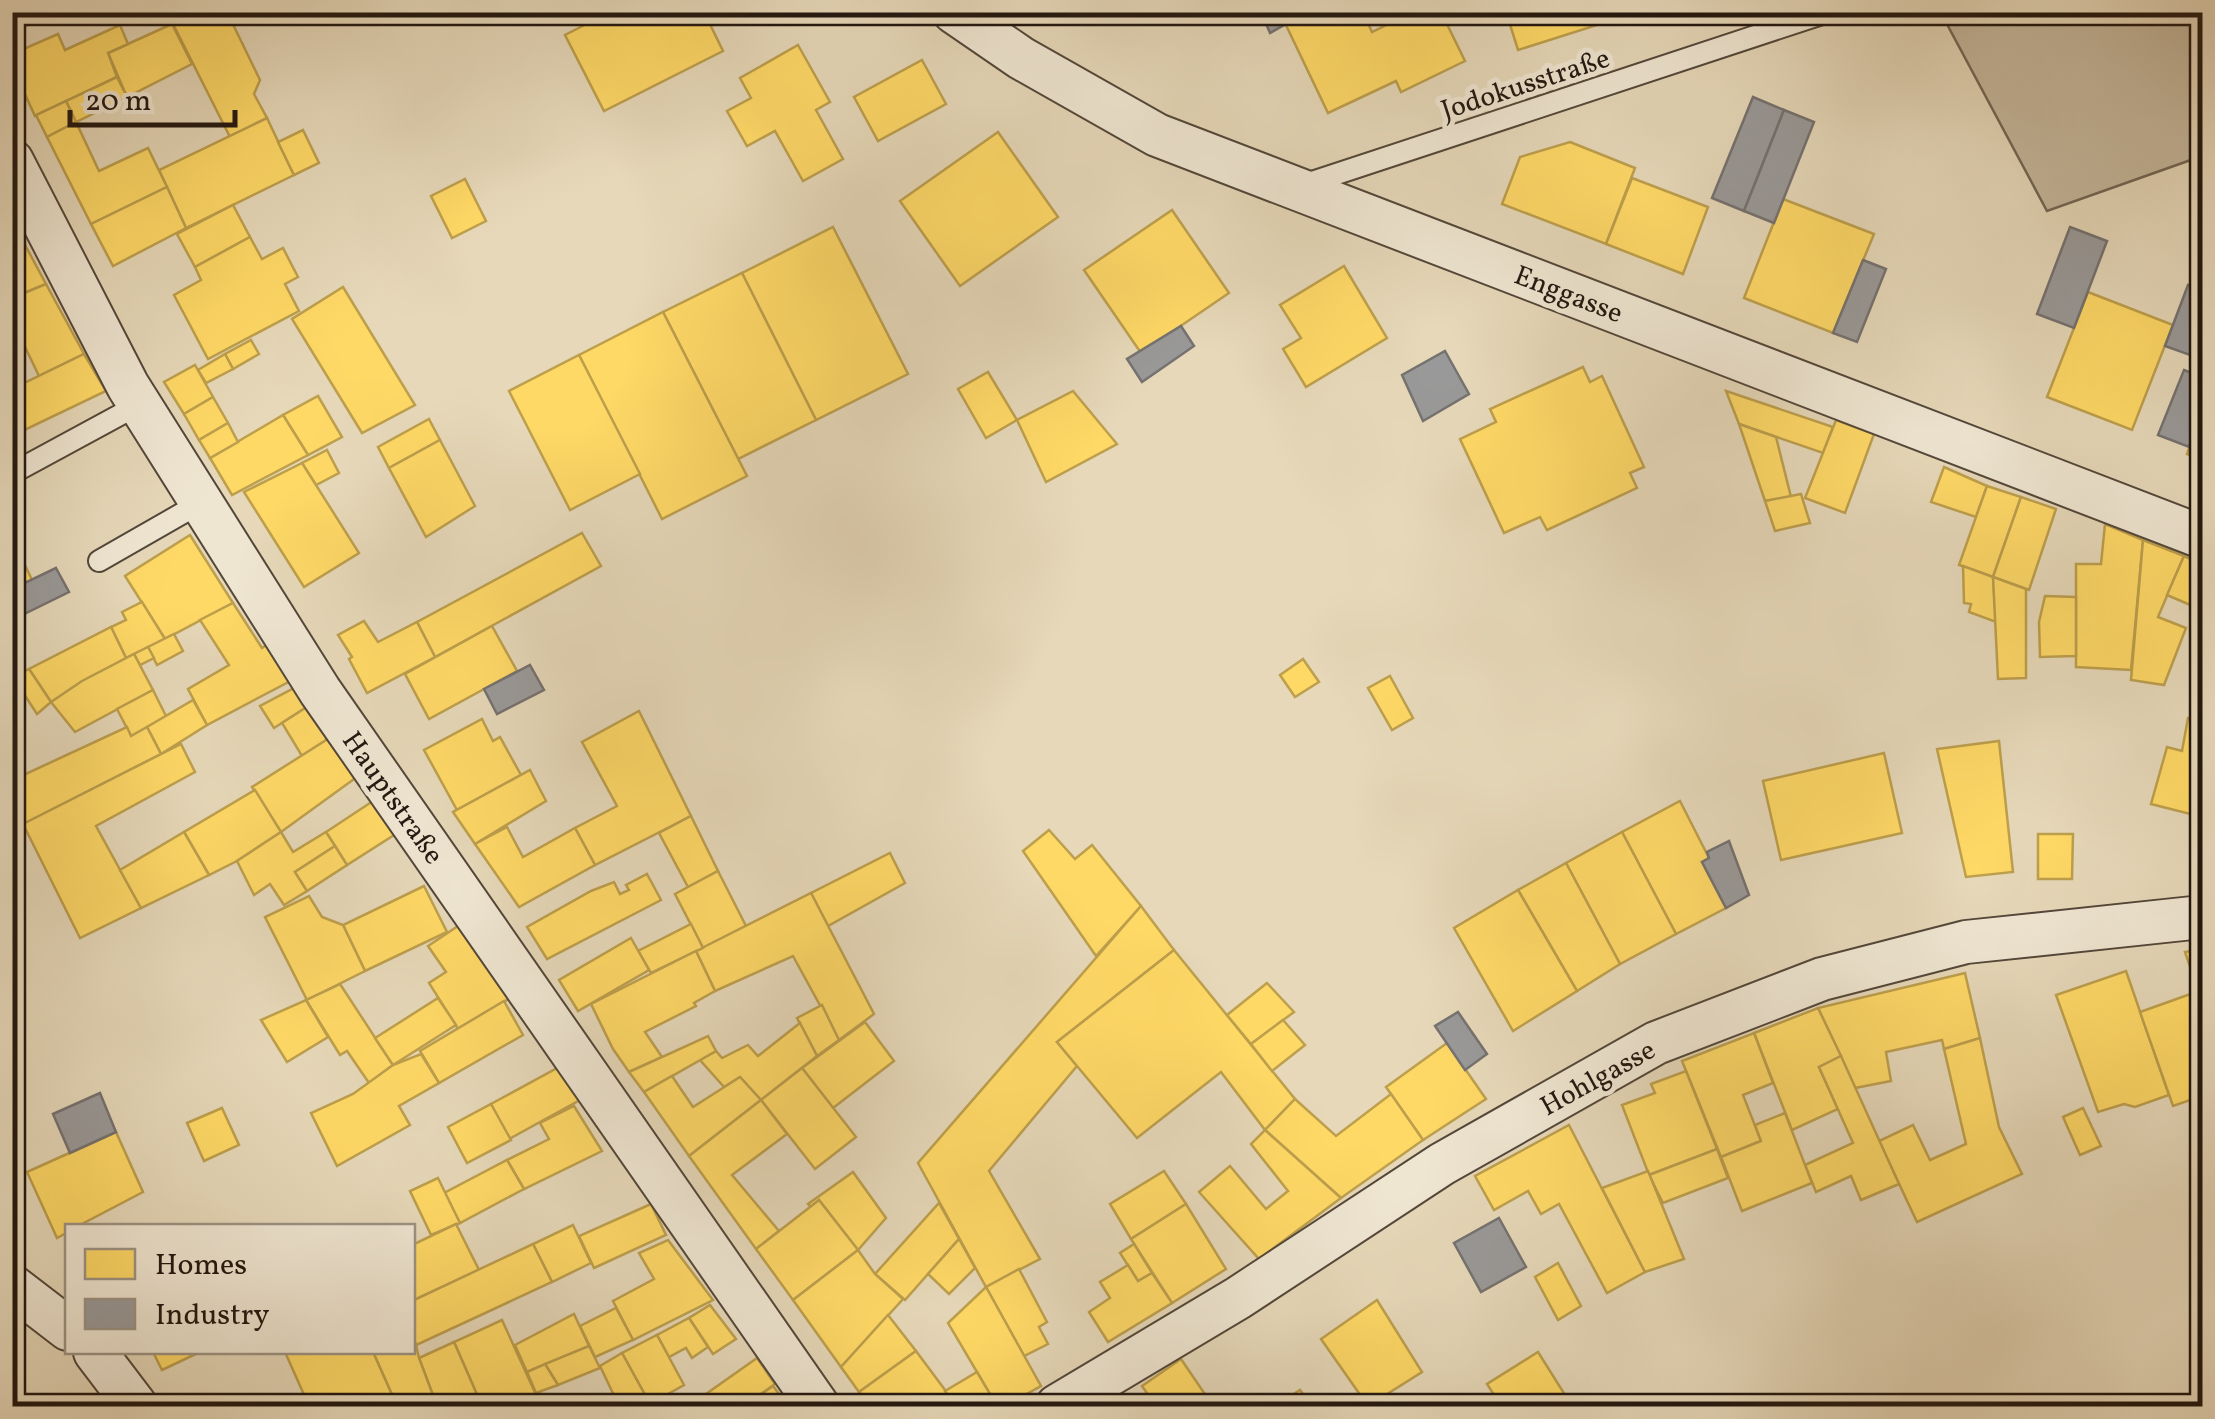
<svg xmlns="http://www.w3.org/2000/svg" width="2215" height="1419" font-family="Vollkorn,serif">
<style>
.green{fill:#c5b79c;stroke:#746756;stroke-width:2.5}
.homes{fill:#ffd966;stroke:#bd9f4c;stroke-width:2.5}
.industry{fill:#999;stroke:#757270;stroke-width:2.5}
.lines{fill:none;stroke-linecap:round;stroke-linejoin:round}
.lane-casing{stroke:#53473a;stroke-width:24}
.street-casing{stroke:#53473a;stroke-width:46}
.lane{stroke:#efe6d2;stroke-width:20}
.street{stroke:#efe6d2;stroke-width:42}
.labels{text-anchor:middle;stroke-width:10;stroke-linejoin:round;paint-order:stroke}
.street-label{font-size:28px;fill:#221710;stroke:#efe6d2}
</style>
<rect width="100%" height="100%" fill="#e6d8b9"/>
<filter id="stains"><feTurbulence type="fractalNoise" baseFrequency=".002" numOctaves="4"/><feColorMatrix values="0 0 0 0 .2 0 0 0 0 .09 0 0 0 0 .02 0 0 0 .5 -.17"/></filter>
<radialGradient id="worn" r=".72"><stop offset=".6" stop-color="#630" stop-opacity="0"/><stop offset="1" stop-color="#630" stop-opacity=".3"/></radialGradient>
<polygon class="green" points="1941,13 2202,13 2202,156 2047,211"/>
<g class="homes">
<polygon points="12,12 57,12 12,32"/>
<polygon points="167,12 227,12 260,80 254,94 267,118 230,137"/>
<polygon points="610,12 704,12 723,51 604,111 565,35"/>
<polygon points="1307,12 1363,12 1372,32 1413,12 1441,12 1465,61 1401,92 1396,81 1328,113 1285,23"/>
<polygon points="1506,12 1614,12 1616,19 1518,50"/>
<polygon points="172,24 192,64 127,97 108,53"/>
<polygon points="120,25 128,44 108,53 117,77 35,116 12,66 12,54 58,34 65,50"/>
<polygon points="798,45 830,102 816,110 843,159 803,181 775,131 747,146 727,111 751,98 740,78"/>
<polygon points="922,60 946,104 878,141 854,97"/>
<polygon points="117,77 127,97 76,122 66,101"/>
<polygon points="66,101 76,122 47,137 36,115"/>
<polygon points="267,118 294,175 186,228 159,170"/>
<polygon points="76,122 99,171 148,148 167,187 91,224 47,137"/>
<polygon points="303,130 319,163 294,175 278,142"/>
<polygon points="998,132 1058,217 960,286 900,201"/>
<polygon points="1570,142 1635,168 1606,244 1502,204 1520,157"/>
<polygon points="1632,178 1708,207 1683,274 1606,244"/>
<polygon points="465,179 486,221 452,238 431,196"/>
<polygon points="167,187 186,228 113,266 91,224"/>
<polygon points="1783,199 1874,234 1833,333 1744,298"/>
<polygon points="233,205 250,237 195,267 177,234"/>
<polygon points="1172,210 1229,293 1141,353 1084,270"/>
<polygon points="833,227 908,374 816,420 742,273"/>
<polygon points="17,230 46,284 12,298 12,233"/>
<polygon points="250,237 262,259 283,248 298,277 285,284 299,311 208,359 174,295 201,280 195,267"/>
<polygon points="1344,266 1387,338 1306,387 1283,349 1301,338 1280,305"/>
<polygon points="742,273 816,420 738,459 663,312"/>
<polygon points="46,284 84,354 39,376 15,326 12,327 12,298"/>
<polygon points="343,287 415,405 362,433 292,319"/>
<polygon points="2088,292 2173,325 2132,430 2047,397"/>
<polygon points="663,312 747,476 662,519 579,355"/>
<polygon points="251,340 259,354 233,369 225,354"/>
<polygon points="84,354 106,391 12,436 12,389"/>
<polygon points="225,354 233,369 206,383 198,370"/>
<polygon points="579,355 640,474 570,510 509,391"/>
<polygon points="195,365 213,397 184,414 164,382"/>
<polygon points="1583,367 1590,382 1602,376 1644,467 1630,473 1637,488 1547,530 1540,517 1504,533 1460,439 1496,422 1490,409"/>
<polygon points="988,372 1017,420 986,438 958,389"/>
<polygon points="1073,391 1117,444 1046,482 1017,420"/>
<polygon points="1726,391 1833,427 1823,453 1739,424"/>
<polygon points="318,396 342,437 308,455 283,415"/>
<polygon points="213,397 228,423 199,440 184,414"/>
<polygon points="2202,412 2202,460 2187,454"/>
<polygon points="283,415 308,455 232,495 210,458"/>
<polygon points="429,419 440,440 389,468 378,447"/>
<polygon points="1836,420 1874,434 1845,513 1805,498"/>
<polygon points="228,423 238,442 210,458 199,440"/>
<polygon points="1739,424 1776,437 1791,497 1765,501"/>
<polygon points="440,440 475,506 426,537 389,468"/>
<polygon points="327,450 339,473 316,485 302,463"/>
<polygon points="302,463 359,553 304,587 244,492"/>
<polygon points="1944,467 1987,486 1976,517 1931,502"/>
<polygon points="1987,486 2021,497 1993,577 1959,565"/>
<polygon points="1801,494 1810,523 1775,531 1765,501"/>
<polygon points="2021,497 2056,509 2029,590 1993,577"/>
<polygon points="2105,524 2143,540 2131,670 2076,667 2076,564 2101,564"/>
<polygon points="582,533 601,566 435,657 417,622"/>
<polygon points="190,535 233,603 165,639 125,576"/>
<polygon points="12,538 32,580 12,589"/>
<polygon points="2143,540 2184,556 2158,617 2186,628 2164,685 2131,680"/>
<polygon points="2184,556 2202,564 2202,610 2167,595"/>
<polygon points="1963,566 1993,577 1996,622 1969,612 1971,604 1964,603"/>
<polygon points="1993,577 2026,589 2026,678 1998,679"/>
<polygon points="2045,596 2076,597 2076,656 2040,657 2039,622"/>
<polygon points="142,602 165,639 126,658 111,627 126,620 122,612"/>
<polygon points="233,603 262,648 274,640 298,677 207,725 188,689 229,665 200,620"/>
<polygon points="364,621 378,642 417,622 435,657 367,693 349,659 352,657 338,635"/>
<polygon points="492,626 517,671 429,719 405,674"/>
<polygon points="111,627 126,658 51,702 29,669"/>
<polygon points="174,634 183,651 157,665 148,647"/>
<polygon points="148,647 154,658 140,665 134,654"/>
<polygon points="134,654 153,690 75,732 51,702 82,681"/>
<polygon points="1303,659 1319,682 1295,697 1280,675"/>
<polygon points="29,669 51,702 37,714 13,677"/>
<polygon points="1390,676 1413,718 1392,730 1368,688"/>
<polygon points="298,686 310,705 274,728 260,706"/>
<polygon points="153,690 167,718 131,736 117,709"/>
<polygon points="193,700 207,725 161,754 147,727"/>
<polygon points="310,705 331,737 302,756 282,723"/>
<polygon points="639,711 691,816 595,865 575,828 617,806 582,742"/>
<polygon points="2188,718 2202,721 2202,817 2151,804 2167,747 2182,751"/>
<polygon points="482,719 493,741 500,737 521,775 457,810 424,750"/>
<polygon points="127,727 131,736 147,727 161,754 12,830 12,768 17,778"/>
<polygon points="331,737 361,774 281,832 252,787"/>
<polygon points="1999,741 2013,872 1966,877 1937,749"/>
<polygon points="181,744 195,772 96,826 141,908 80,938 23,824"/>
<polygon points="1884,753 1902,833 1781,860 1763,781"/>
<polygon points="530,770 546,801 475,844 453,812"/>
<polygon points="255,790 281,832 237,861 209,875 184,832"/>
<polygon points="373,801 394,835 347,865 326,832"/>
<polygon points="1680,801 1709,858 1702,862 1726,908 1676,934 1622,832"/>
<polygon points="691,816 718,871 688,887 659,833"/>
<polygon points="507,827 523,857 575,828 595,865 519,907 475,844"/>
<polygon points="1049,830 1075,859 1092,845 1141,906 1096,956 1023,851"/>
<polygon points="184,832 209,875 141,908 120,870"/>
<polygon points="281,832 293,852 326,832 335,846 295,872 307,891 284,905 270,884 254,895 237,861"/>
<polygon points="1622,832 1676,934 1620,964 1566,863"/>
<polygon points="2038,834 2073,834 2072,879 2038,879"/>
<polygon points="335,846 347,865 307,891 295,872"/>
<polygon points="890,853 905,883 828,926 811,893"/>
<polygon points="1566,863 1620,964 1577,991 1518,890"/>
<polygon points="718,871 746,926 703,948 675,894"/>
<polygon points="647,874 661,900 547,959 527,927 591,891 614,882 620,894 629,890 626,885"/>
<polygon points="424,886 447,932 365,971 343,925"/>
<polygon points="1518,890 1577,991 1513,1031 1454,928"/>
<polygon points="811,893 874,1014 839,1040 793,956 715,991 696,951"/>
<polygon points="309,896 322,917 343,925 365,971 307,1000 265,917"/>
<polygon points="1141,906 1174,950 1057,1042 1077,1066 989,1171 1040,1259 986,1287 918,1163"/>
<polygon points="691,924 703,948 651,973 638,951"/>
<polygon points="458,926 512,997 458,1029 429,983 446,972 428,946"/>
<polygon points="631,938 649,970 578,1011 559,980"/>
<polygon points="2202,949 2202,1002 2185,952"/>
<polygon points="1174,950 1295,1099 1265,1130 1221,1072 1137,1138 1057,1042"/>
<polygon points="696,951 715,991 694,1003 696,1006 645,1032 662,1057 629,1072 613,1049 591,1004"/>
<polygon points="2126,971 2169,1095 2135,1107 2124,1104 2098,1112 2056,995"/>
<polygon points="1965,973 1980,1038 1944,1049 1942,1040 1886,1052 1891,1081 1855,1088 1818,1008"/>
<polygon points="1267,983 1294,1012 1251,1044 1227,1015"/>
<polygon points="340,984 393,1065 369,1083 347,1051 340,1055 306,1000"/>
<polygon points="2199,991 2202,1002 2202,1096 2173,1106 2140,1012"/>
<polygon points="438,998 456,1025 393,1065 375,1038"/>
<polygon points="306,1000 328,1037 287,1062 261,1020"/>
<polygon points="504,1001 523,1035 439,1083 420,1051"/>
<polygon points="822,1005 839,1040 817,1056 797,1018"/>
<polygon points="1818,1008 1841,1056 1819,1067 1838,1109 1792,1130 1754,1033"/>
<polygon points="1283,1020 1305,1045 1272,1071 1251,1044"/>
<polygon points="865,1022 894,1061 833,1108 802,1068"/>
<polygon points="800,1023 817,1056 761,1100 740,1077 724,1087 700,1060 716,1051 722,1058 748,1045 758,1056"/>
<polygon points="1754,1033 1773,1083 1743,1095 1761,1141 1721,1157 1682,1061"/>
<polygon points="708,1036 716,1051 644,1092 629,1072"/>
<polygon points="1980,1038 1999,1127 2022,1174 1917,1222 1879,1141 1913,1125 1930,1160 1966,1144 1944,1049"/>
<polygon points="1447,1043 1486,1099 1423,1140 1386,1087"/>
<polygon points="421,1054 439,1083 399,1106 410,1125 337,1166 311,1113 353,1094 393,1065"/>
<polygon points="1841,1056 1899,1184 1861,1200 1851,1176 1816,1192 1805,1165 1853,1143 1819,1067"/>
<polygon points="561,1066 580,1100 509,1139 491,1104"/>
<polygon points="802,1068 856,1137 815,1169 761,1100"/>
<polygon points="1686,1071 1717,1149 1649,1175 1622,1105 1655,1093 1651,1084"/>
<polygon points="672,1076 693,1107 740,1077 761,1100 689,1156 644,1092"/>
<polygon points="1391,1094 1423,1140 1341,1198 1265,1130 1295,1099 1336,1136"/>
<polygon points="761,1100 787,1134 732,1175 779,1231 756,1249 689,1156"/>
<polygon points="491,1104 511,1140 467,1163 448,1127"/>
<polygon points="574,1106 602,1151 524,1189 507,1160 549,1139 540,1123"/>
<polygon points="222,1108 239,1145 204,1161 187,1123"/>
<polygon points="2083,1108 2101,1146 2080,1155 2063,1117"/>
<polygon points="1785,1113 1812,1183 1742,1211 1721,1157 1761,1141 1755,1125"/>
<polygon points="1569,1125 1645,1272 1607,1293 1559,1204 1541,1214 1528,1191 1494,1210 1475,1176"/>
<polygon points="1265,1130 1341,1198 1259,1259 1199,1192 1230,1166 1266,1209 1288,1191 1251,1144"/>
<polygon points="116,1132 143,1192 78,1226 68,1226 68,1232 57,1238 27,1172"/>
<polygon points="1717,1149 1728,1178 1663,1203 1649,1175"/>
<polygon points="507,1160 524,1189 460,1223 444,1193"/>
<polygon points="1164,1171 1186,1204 1131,1239 1110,1204"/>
<polygon points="1648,1171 1684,1259 1645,1272 1602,1188"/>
<polygon points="853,1172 886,1218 858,1250 819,1200 811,1207 808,1204"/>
<polygon points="438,1178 460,1223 431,1235 410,1191"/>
<polygon points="819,1200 858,1250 793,1300 756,1249"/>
<polygon points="939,1203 959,1239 905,1300 875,1274"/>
<polygon points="651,1204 666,1235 594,1268 579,1236"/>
<polygon points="1186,1204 1226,1269 1172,1303 1131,1239"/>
<polygon points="456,1224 479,1270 412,1301 412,1245"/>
<polygon points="573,1225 591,1263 552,1282 533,1244"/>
<polygon points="959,1239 975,1268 949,1294 928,1274"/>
<polygon points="668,1240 713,1300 633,1340 613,1301 654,1279 639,1253"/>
<polygon points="533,1244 552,1282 412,1347 412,1301"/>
<polygon points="1134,1244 1152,1273 1138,1281 1120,1253"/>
<polygon points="858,1250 875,1274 903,1299 841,1367 793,1300"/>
<polygon points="1558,1263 1581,1306 1558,1320 1535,1277"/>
<polygon points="1128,1265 1138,1281 1152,1273 1172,1303 1108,1342 1089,1312 1110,1298 1100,1282"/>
<polygon points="1019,1269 1047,1322 1039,1327 1048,1344 1024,1356 986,1287"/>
<polygon points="986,1287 1041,1386 1005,1406 997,1406 948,1323"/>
<polygon points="1377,1300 1422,1372 1368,1406 1321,1339"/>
<polygon points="710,1305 736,1339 713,1354 689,1318"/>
<polygon points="616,1308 633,1340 595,1357 580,1326"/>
<polygon points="574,1314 589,1346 527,1372 515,1345"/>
<polygon points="888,1315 916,1351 859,1392 841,1367"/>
<polygon points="689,1318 708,1347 692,1358 686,1348 669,1357 657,1335"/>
<polygon points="502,1320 538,1399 522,1406 482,1406 454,1342"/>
<polygon points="657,1335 684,1385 650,1404 622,1353"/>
<polygon points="454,1342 482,1406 463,1406 459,1400 437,1406 419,1358"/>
<polygon points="416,1345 419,1358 437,1406 397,1406 373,1352 412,1352"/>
<polygon points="589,1346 600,1368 558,1385 545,1364"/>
<polygon points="916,1351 957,1406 870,1406 859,1392"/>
<polygon points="153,1352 200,1352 162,1370"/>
<polygon points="285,1352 373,1352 397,1406 309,1406"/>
<polygon points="1538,1352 1572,1406 1501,1406 1487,1384"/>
<polygon points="622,1353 650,1404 619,1406 600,1366"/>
<polygon points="757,1358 775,1384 744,1406 689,1406"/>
<polygon points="1181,1359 1213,1406 1156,1406 1142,1386"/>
<polygon points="545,1364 558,1385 536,1393 527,1372"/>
<polygon points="977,1372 997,1406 957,1406 945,1391"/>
<polygon points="773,1386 788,1406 747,1406 746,1405"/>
<polygon points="1300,1390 1312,1406 1275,1406"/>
</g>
<g class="industry">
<polygon points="1261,12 1307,12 1270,33"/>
<polygon points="1753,97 1784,110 1744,211 1712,198"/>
<polygon points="1784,110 1814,122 1774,223 1744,211"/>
<polygon points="2070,227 2107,241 2074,328 2037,314"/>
<polygon points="1863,260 1886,269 1857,342 1833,333"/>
<polygon points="2188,285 2202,291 2202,322 2190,355 2165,346"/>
<polygon points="1181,326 1194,346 1142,382 1127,359"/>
<polygon points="1445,351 1469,394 1423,421 1402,375"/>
<polygon points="2184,370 2202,377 2202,412 2189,447 2158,435"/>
<polygon points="56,568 69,592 12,620 12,589"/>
<polygon points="530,665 544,690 497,714 484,689"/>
<polygon points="1729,841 1749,895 1726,908 1702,862 1709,858 1707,852"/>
<polygon points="1458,1012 1487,1054 1465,1070 1435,1026"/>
<polygon points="100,1093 116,1132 70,1153 53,1114"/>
<polygon points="1499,1218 1526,1267 1481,1292 1454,1243"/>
</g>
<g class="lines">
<defs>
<g id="lane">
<polyline points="1303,185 1828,12"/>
<polyline points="20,469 140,404"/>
<polyline points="99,561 202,502"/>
</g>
<g id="street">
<polyline points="954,12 1021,58 1157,135 2202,537"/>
<polyline points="12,161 128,386 320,691 818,1406"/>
<polyline points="12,1286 68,1329"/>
<polyline points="95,1352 136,1406"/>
<polyline points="1057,1406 1238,1298 1442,1164 1656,1043 1822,979 1966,942 2202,917"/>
</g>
</defs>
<use href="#lane" class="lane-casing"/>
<use href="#street" class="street-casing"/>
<use href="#lane" class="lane"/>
<use href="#street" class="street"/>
</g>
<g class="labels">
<g class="street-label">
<text transform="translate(1525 83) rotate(-18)" y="10">Jodokusstraße</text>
<text transform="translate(1569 293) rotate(21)" y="10">Enggasse</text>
<text transform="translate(394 797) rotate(55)" y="10">Hauptstraße</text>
<text transform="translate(1597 1077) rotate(-29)" y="10">Hohlgasse</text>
</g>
</g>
<rect width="2215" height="1419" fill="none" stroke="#e6d8b9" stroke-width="50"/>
<rect x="15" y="15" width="2185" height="1389" fill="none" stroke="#221710" stroke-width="5"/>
<rect x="25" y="25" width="2165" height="1369" fill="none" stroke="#221710" stroke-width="2.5"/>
<rect x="65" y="1224" width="350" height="130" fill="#efe6d2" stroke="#9d9384" stroke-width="2.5"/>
<rect x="85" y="1249" width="50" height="30" fill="#ffd966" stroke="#9d9384" stroke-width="2.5"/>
<text x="155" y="1274" font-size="30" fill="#221710">Homes</text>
<rect x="85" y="1299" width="50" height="30" fill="#999999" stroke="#9d9384" stroke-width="2.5"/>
<text x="155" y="1324" font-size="30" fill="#221710">Industry</text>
<path d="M70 110v15h165v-15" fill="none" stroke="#221710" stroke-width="5"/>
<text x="85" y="110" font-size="30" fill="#221710" stroke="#efe6d2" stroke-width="8" paint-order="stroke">20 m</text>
<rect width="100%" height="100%" filter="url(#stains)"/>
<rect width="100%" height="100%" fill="url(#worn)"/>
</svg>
